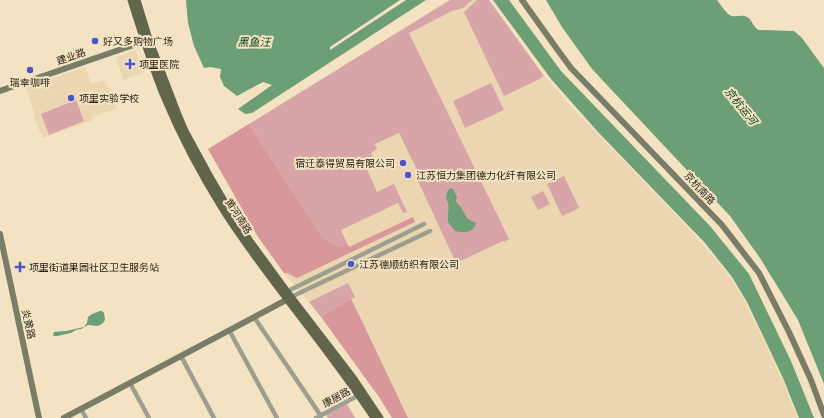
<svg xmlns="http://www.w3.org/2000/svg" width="824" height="418" font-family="'PT Sans Narrow','Noto Sans SC',sans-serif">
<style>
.built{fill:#ebd6b1}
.green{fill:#d7a5a7}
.forest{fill:#d8979a}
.water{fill:#6d9f77}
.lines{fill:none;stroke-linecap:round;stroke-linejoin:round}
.street{stroke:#9c9f90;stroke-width:4.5}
.secondary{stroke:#797d68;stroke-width:6}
.primary{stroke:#60654c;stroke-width:7}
.poi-dot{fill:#4d55cb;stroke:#f4e3c3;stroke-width:1.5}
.labels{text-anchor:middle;stroke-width:4;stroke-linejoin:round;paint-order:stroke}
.poi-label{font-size:10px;fill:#241e13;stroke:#f4e3c3;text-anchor:start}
.street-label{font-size:10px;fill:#241e13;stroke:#f4e3c3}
.water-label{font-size:11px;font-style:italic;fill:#02401a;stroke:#f4e3c3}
</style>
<rect width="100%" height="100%" fill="#f4e3c3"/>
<g class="built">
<polygon points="450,0 489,0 544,76 569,104 689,229 719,263 731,279 743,298 783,381 797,418 408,418 362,321 351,299 321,317 284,273 258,237 208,149"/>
<polygon points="136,50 144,72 123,80 116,57"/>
<polygon points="85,67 91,84 104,80 106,87 109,87 117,108 92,117 93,120 42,138 33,114 35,114 26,88"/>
</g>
<g class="green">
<polygon points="450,0 472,0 463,8 452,11 409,33 509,239 504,242 503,241 456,263 418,181 421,178 399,133 375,144 377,149 371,153 376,165 367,170 377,192 394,184 407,212 403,213 398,203 341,230 347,243 339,247 322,237 249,124"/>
<polygon points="477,0 489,0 544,76 541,77 542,78 504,96 464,12"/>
<polygon points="491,83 504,110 465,128 453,101"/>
<polygon points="76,100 84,121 49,135 41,114"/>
<polygon points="564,176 579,208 562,216 547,184"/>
<polygon points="543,191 550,204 538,210 531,197"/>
<polygon points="348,283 355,297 321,317 309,302"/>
<polygon points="347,404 355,418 328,418 326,415"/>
</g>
<g class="forest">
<polygon points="249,124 322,237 339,247 347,243 349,247 413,217 415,222 297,278 287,273 284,273 258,237 208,149"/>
<polygon points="351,299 362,321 408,418 392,418 379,397 321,317"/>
</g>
<g class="water">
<polygon points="186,0 400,0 330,47 330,50 406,0 426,0 252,113 245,114 238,109 272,85 263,82 237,96 224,86 220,77 221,69 210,67 204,68 194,46 188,23"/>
<polygon points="493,0 509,0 561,71 710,226 749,274 791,361 814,418 799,418 783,378 747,302 732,277 705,243 598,132 551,79"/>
<path d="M546 0H717C720 4 727 15 732 16 737 17 743 14 747 17 753 20 753 28 759 30L794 31 802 38 824 68V384L798 320 760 258 730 216 592 69 562 27Z"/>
<path d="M450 188 453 189 457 197 456 200 457 203 462 208V210C465 213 465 216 468 219 470 221 473 221 476 223 473 234 464 233 455 231L448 222C447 212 451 208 446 198L447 192Z"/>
<polygon points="100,311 102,311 104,313 105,320 103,323 100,325 97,326 88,325 81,329 76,330 71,333 57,336 53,336 54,332 64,331 66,331 84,327 87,323 88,317 92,314"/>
</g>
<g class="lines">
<g class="street">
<polyline points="286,292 424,224"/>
<polyline points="291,297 430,231"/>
<polyline points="254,317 321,416"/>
<polyline points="229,330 277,418"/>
<polyline points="181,356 214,418"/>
<polyline points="130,383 149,418"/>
<polyline points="81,409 86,418"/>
<polyline points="316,418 361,394"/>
</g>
<g class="secondary">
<polyline points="522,0 557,49 571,68 722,225 759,273 789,332 811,380 824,415"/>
<polyline points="0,91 148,40"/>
<polyline points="0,234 39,418"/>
<polyline points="64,418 290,298"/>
</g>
<g class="primary">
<path d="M131 0C141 32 151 64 163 94 180 135 201 175 225 213 271 284 328 347 374 418"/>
<polyline points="137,0 149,39 179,117 185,131 209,175 230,211 250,241 291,297 354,379 380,418"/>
</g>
</g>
<g class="poi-dot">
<circle cx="95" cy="41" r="4"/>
<path d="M128 58h4v4h4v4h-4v4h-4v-4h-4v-4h4z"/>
<circle cx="30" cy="70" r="4"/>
<circle cx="71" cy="98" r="4"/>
<circle cx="403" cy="163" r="4"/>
<circle cx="408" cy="175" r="4"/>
<circle cx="351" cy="264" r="4"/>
<path d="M18 261h4v4h4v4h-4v4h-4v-4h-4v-4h4z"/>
</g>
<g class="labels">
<g class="poi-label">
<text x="103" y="45">好又多购物广场</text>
<text x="139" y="68">项里医院</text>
<text x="30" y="86" text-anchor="middle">瑞幸咖啡</text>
<text x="79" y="102">项里实验学校</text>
<text x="395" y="167" text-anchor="end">宿迁泰得贸易有限公司</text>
<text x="416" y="179">江苏恒力集团德力化纤有限公司</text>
<text x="359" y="268">江苏德顺纺织有限公司</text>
<text x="29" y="271">项里街道果园社区卫生服务站</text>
</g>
<g class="street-label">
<text transform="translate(71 56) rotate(-19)" y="4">建业路</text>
<text transform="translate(700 188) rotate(47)" y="4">京杭南路</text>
<text transform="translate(239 216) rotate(57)" y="4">黄河南路</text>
<text transform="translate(29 324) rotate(78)" y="4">炎黄路</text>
<text transform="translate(336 397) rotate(-28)" y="4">康居路</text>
</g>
<g class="water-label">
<text x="254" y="46">黑鱼汪</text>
<text transform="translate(741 106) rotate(51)" y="4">京杭运河</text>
</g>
</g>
</svg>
